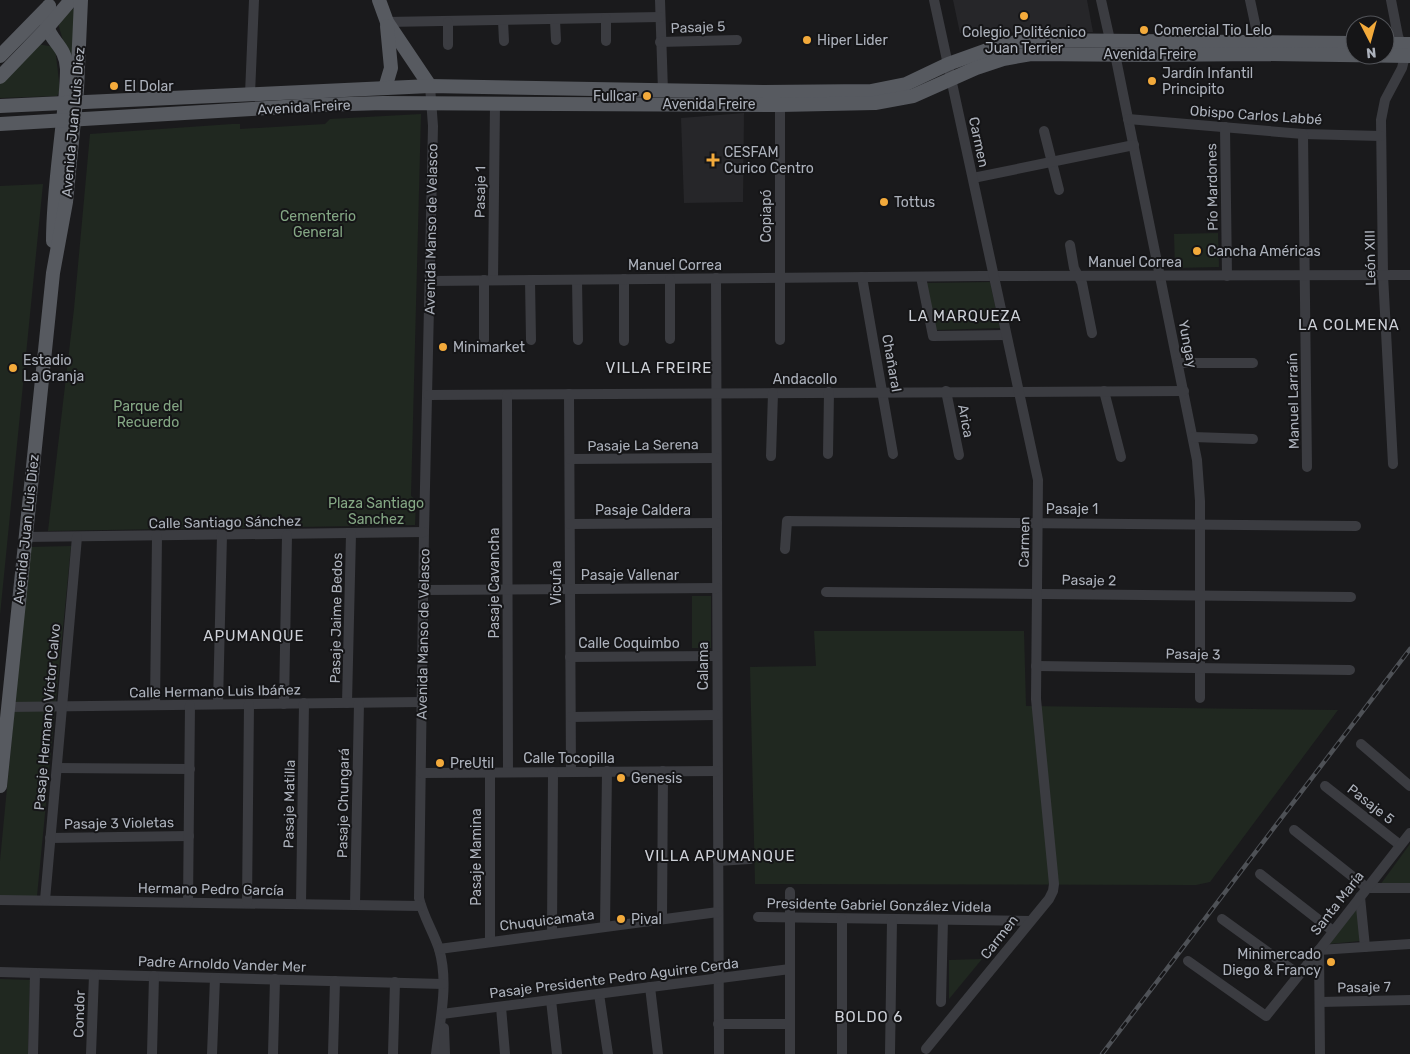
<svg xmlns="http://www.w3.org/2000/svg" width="1410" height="1054" font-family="Rubik,sans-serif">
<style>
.built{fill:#262629}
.green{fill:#202820}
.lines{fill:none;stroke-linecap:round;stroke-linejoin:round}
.minor{stroke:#3b3c41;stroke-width:10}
.major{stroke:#575a60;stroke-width:14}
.rail-casing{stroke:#4e5156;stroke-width:4.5}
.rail{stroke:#151517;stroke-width:2.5;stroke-dasharray:8;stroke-linecap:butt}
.poi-dot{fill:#f3aa3b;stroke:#151517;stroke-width:2}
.labels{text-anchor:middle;stroke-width:4;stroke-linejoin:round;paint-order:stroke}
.street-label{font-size:14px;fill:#adb2bc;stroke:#151517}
.poi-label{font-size:14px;fill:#adb2bc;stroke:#151517;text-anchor:start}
.park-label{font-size:14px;fill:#84a784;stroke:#151517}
.neighbourhood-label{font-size:15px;letter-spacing:1px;fill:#ced1d8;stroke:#151517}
</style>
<rect width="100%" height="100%" fill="#1a1a1c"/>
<g class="built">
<polygon points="953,0 1087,0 1093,32 960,33"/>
<polygon points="744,113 743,202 684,203 681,118"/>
</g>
<g class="green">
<path d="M75 7 74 71C72 65 58 28 59 25 61 19 70 12 75 7Z"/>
<polygon points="37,44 55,47 60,90 57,96 0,98 0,84"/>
<polygon points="421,114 411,496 416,500 415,525 48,531 74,309 90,134 232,124 240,124 240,129 325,124 330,119"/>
<polygon points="43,184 0,615 0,186"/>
<polygon points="1218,233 1219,267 1175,268 1174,234"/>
<polygon points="990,282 1000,328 936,330 926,283"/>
<polygon points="71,546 37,896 0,896 0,861 30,547"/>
<rect x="692" y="596" width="19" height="52"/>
<polygon points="814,631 1024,631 1026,706 1338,710 1210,882 1196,885 755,884 750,667 816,666"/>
<polygon points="1410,844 1410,883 1380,885"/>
<polygon points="1359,906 1360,941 1329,944"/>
<polygon points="982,959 949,999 949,960"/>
<polygon points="0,979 30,980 28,1054 0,1054"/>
</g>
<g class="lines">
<g class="minor">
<polyline points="660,0 663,91"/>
<polyline points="1101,0 1110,40 1115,54 1197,460 1200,501 1200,698"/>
<polyline points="1250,0 1259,42"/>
<polyline points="1391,0 1398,36 1405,56 1402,68 1385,100 1381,120 1383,275 1393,464"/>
<polyline points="555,20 556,40"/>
<polyline points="503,21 504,41"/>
<polyline points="387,22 660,17"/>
<polyline points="448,22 448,45"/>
<polyline points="606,41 606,18"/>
<polyline points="660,42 737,40"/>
<path d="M430 86 433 126 424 532 419 898C423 916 433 931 439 949 449 983 440 1020 436 1054"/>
<polyline points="250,94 254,0"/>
<polyline points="1128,119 1303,134 1381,136"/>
<polyline points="1225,127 1227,276"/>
<polyline points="1044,131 1059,190"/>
<polyline points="1303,134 1307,467"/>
<polyline points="973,178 1134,145"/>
<polyline points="1070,245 1074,268 1082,283 1092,333"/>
<polyline points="862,277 893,454"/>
<polyline points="921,277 933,336 1006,335"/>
<polyline points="716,278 719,1054"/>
<polyline points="624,279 624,341"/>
<polyline points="493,280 495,104"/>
<polyline points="530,280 531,340"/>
<polyline points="577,280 578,340"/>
<polyline points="430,281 981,276 1410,275"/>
<polyline points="670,339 670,279"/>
<polyline points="484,340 484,280"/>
<polyline points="780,340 780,100"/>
<polyline points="1178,363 1253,363"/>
<polyline points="946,391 959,455"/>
<polyline points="1104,391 1121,457"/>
<polyline points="569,394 571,772"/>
<polyline points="428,395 1184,391"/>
<polyline points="507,395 508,772"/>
<polyline points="1193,437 1253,439"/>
<polyline points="828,454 829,392"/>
<polyline points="771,456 773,393"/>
<polyline points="570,459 716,458"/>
<polyline points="570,524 717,523"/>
<polyline points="25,537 424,532"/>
<polyline points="785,549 787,521 1356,526"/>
<polyline points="424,590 717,588"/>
<polyline points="826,592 1351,597"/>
<polyline points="570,657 717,656"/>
<polyline points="1036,666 1350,670"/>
<polyline points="347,703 351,534"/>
<polyline points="218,704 222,535"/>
<polyline points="284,704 287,535"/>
<polyline points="155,705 157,536"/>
<polyline points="8,707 422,702"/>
<polyline points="571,717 717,715"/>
<polyline points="1361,744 1410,786"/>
<polyline points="57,768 190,769"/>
<polyline points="421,773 717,771"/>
<polyline points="1325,786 1400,845"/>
<polyline points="1294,830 1367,888 1410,888"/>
<polyline points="50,838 189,836"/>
<polyline points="718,861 750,859"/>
<polyline points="1260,874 1333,931"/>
<polyline points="1360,897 1365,947"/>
<polyline points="0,900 421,906"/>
<polyline points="45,900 77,537"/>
<polyline points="188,902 190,705"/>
<polyline points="247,903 249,704"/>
<polyline points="301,904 304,703"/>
<polyline points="355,905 359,703"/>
<polyline points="758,917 1029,921"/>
<polyline points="662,919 663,771"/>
<polyline points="1222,919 1298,974"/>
<polyline points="605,926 607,771"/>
<polyline points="552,933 553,772"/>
<polyline points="490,942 490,772"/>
<polyline points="439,949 718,912"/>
<polyline points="1188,961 1266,1016 1319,950 1410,944"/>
<polyline points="0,972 443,984"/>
<polyline points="650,987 658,1054"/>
<polyline points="599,994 608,1054"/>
<polyline points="551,1000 557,1054"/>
<polyline points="941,1002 943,920"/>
<polyline points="1320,1002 1410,1000"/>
<polyline points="501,1007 505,1054"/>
<polyline points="442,1014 790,969"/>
<polyline points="718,1024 790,1024"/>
<polyline points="444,1028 445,1054"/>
<polyline points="926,1049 1049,899 1053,891 1054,884 1036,699 1038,480 934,0"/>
<polyline points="33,1054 35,973"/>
<polyline points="91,1054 94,975"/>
<polyline points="152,1054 154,976"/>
<polyline points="212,1054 215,978"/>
<polyline points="273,1054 275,979"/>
<polyline points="333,1054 335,981"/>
<polyline points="393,1054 395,982"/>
<polyline points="790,1054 790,892"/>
<polyline points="842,1054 842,919"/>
<polyline points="890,1054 892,920"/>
<polyline points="1320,1054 1319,950 1410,833"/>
</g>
<g class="major">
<polyline points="379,0 387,22 430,86"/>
<path d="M49 6C39 41 66 39 67 69 67 89 64 110 62 130 58 167 53 203 53 241"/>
<polyline points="1385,44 1410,44"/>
<polyline points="0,56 49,6"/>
<polyline points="0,77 47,28 71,0"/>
<polyline points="385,88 391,68 387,26"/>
<polyline points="0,106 430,86 764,92 871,91 906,84 948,64 987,50 1011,43 1032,40 1355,43"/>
<polyline points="0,124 317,105 383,103 780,105 875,103 913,96 976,68 1003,59 1031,54 1148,55 1261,54 1410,56"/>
<polyline points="0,786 53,273 66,202 77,90 81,0"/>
</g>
<defs>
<polyline id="rail" points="1102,1054 1410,649"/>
</defs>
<use href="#rail" class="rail-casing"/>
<use href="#rail" class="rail"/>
</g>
<g class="poi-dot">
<circle cx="1024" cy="16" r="5"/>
<circle cx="1144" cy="30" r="5"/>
<circle cx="807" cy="40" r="5"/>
<circle cx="1152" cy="81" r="5"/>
<circle cx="114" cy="86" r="5"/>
<circle cx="647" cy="96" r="5"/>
<path d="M710.5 152.5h5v5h5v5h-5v5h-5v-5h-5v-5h5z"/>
<circle cx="884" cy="202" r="5"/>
<circle cx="1197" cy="251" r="5"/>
<circle cx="443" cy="347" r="5"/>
<circle cx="13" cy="368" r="5"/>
<circle cx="440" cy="763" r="5"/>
<circle cx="621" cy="778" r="5"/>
<circle cx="621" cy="919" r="5"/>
<circle cx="1331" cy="962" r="5"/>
</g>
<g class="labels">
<g class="street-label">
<text transform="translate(698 27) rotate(-2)" y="5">Pasaje 5</text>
<text x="1150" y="59">Avenida Freire</text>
<text x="709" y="109">Avenida Freire</text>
<text transform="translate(304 107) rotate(-3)" y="5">Avenida Freire</text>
<text transform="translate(1256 115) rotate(4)" y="5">Obispo Carlos Labbé</text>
<text transform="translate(73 122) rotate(-85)" y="5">Avenida Juan Luis Diez</text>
<text transform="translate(979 142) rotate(78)" y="5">Carmen</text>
<text transform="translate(1212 187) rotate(-91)" y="5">Pío Mardones</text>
<text transform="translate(480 192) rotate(-89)" y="5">Pasaje 1</text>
<text transform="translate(766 216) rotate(-90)" y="5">Copiapó</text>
<text transform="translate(431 229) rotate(-89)" y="5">Avenida Manso de Velasco</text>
<text transform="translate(1370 258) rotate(-91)" y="5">León XIII</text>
<text x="1135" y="267">Manuel Correa</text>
<text x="675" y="270">Manuel Correa</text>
<text transform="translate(1188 344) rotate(79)" y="5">Yungay</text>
<text transform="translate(892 363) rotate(80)" y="5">Chañaral</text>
<text x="805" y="384">Andacollo</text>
<text transform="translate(1293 401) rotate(-91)" y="5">Manuel Larraín</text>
<text transform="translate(966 421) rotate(79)" y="5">Arica</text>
<text transform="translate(643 445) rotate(-1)" y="5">Pasaje La Serena</text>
<text x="1072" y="514">Pasaje 1</text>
<text x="643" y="515">Pasaje Caldera</text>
<text transform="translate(225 522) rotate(-1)" y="5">Calle Santiago Sánchez</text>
<text transform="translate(26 529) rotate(-84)" y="5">Avenida Juan Luis Diez</text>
<text transform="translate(1024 542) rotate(-89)" y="5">Carmen</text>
<text x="630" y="580">Pasaje Vallenar</text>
<text transform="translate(1089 580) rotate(1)" y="5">Pasaje 2</text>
<text transform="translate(494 583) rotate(-90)" y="5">Pasaje Cavancha</text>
<text transform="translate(556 583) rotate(-90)" y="5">Vicuña</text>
<text transform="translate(336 618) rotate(-89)" y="5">Pasaje Jaime Bedos</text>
<text transform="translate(423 634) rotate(-89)" y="5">Avenida Manso de Velasco</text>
<text x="629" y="648">Calle Coquimbo</text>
<text transform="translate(1193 654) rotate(1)" y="5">Pasaje 3</text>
<text transform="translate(703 666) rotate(-90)" y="5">Calama</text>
<text transform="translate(215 691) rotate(-1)" y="5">Calle Hermano Luis Ibáñez</text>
<text transform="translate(47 717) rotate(-85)" y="5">Pasaje Hermano Víctor Calvo</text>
<text x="569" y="763">Calle Tocopilla</text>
<text transform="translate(343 803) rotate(-89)" y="5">Pasaje Chungará</text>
<text transform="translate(289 804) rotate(-89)" y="5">Pasaje Matilla</text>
<text transform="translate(1371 804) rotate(38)" y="5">Pasaje 5</text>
<text transform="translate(119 823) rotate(-1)" y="5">Pasaje 3 Violetas</text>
<text transform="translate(476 857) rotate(-90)" y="5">Pasaje Mamina</text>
<text transform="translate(211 889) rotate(1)" y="5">Hermano Pedro García</text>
<text transform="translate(1337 903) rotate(-52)" y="5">Santa María</text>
<text transform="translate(879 905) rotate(1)" y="5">Presidente Gabriel González Videla</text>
<text transform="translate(547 920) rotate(-7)" y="5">Chuquicamata</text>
<text transform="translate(999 937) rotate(-52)" y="5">Carmen</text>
<text transform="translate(222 964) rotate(2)" y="5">Padre Arnoldo Vander Mer</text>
<text transform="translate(614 978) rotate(-7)" y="5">Pasaje Presidente Pedro Aguirre Cerda</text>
<text transform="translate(1364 987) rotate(-1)" y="5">Pasaje 7</text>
<text transform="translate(79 1014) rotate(-88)" y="5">Condor</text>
</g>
<g class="poi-label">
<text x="1154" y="35">Comercial Tio Lelo</text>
<text x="1024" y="37" text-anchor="middle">Colegio Politécnico<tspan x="1024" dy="16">Juan Terrier</tspan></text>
<text x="817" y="45">Hiper Lider</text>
<text x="1162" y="78">Jardín Infantil<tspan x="1162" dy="16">Principito</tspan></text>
<text x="124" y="91">El Dolar</text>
<text x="637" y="101" text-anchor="end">Fullcar</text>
<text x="724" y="157">CESFAM<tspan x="724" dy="16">Curico Centro</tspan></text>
<text x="894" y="207">Tottus</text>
<text x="1207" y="256">Cancha Américas</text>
<text x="453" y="352">Minimarket</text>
<text x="23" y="365">Estadio<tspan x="23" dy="16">La Granja</tspan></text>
<text x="450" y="768">PreUtil</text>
<text x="631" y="783">Genesis</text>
<text x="631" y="924">Pival</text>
<text x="1321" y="959" text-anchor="end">Minimercado<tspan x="1321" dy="16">Diego &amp; Francy</tspan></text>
</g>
<g class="park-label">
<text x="318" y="221">Cementerio<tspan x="318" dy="16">General</tspan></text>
<text x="148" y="411">Parque del<tspan x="148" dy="16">Recuerdo</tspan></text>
<text x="376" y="508">Plaza Santiago<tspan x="376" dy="16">Sanchez</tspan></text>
</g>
<g class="neighbourhood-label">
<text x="965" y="321">LA MARQUEZA</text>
<text x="1349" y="330">LA COLMENA</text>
<text x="659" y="373">VILLA FREIRE</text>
<text x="254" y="641">APUMANQUE</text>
<text x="720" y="861">VILLA APUMANQUE</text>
<text x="869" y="1022">BOLDO 6</text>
</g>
</g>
<g transform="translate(1370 40) rotate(174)"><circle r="24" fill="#151517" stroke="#525459"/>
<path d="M0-4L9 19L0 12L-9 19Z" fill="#f3aa3b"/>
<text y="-8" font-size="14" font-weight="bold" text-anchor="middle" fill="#adb2bc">N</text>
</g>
</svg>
